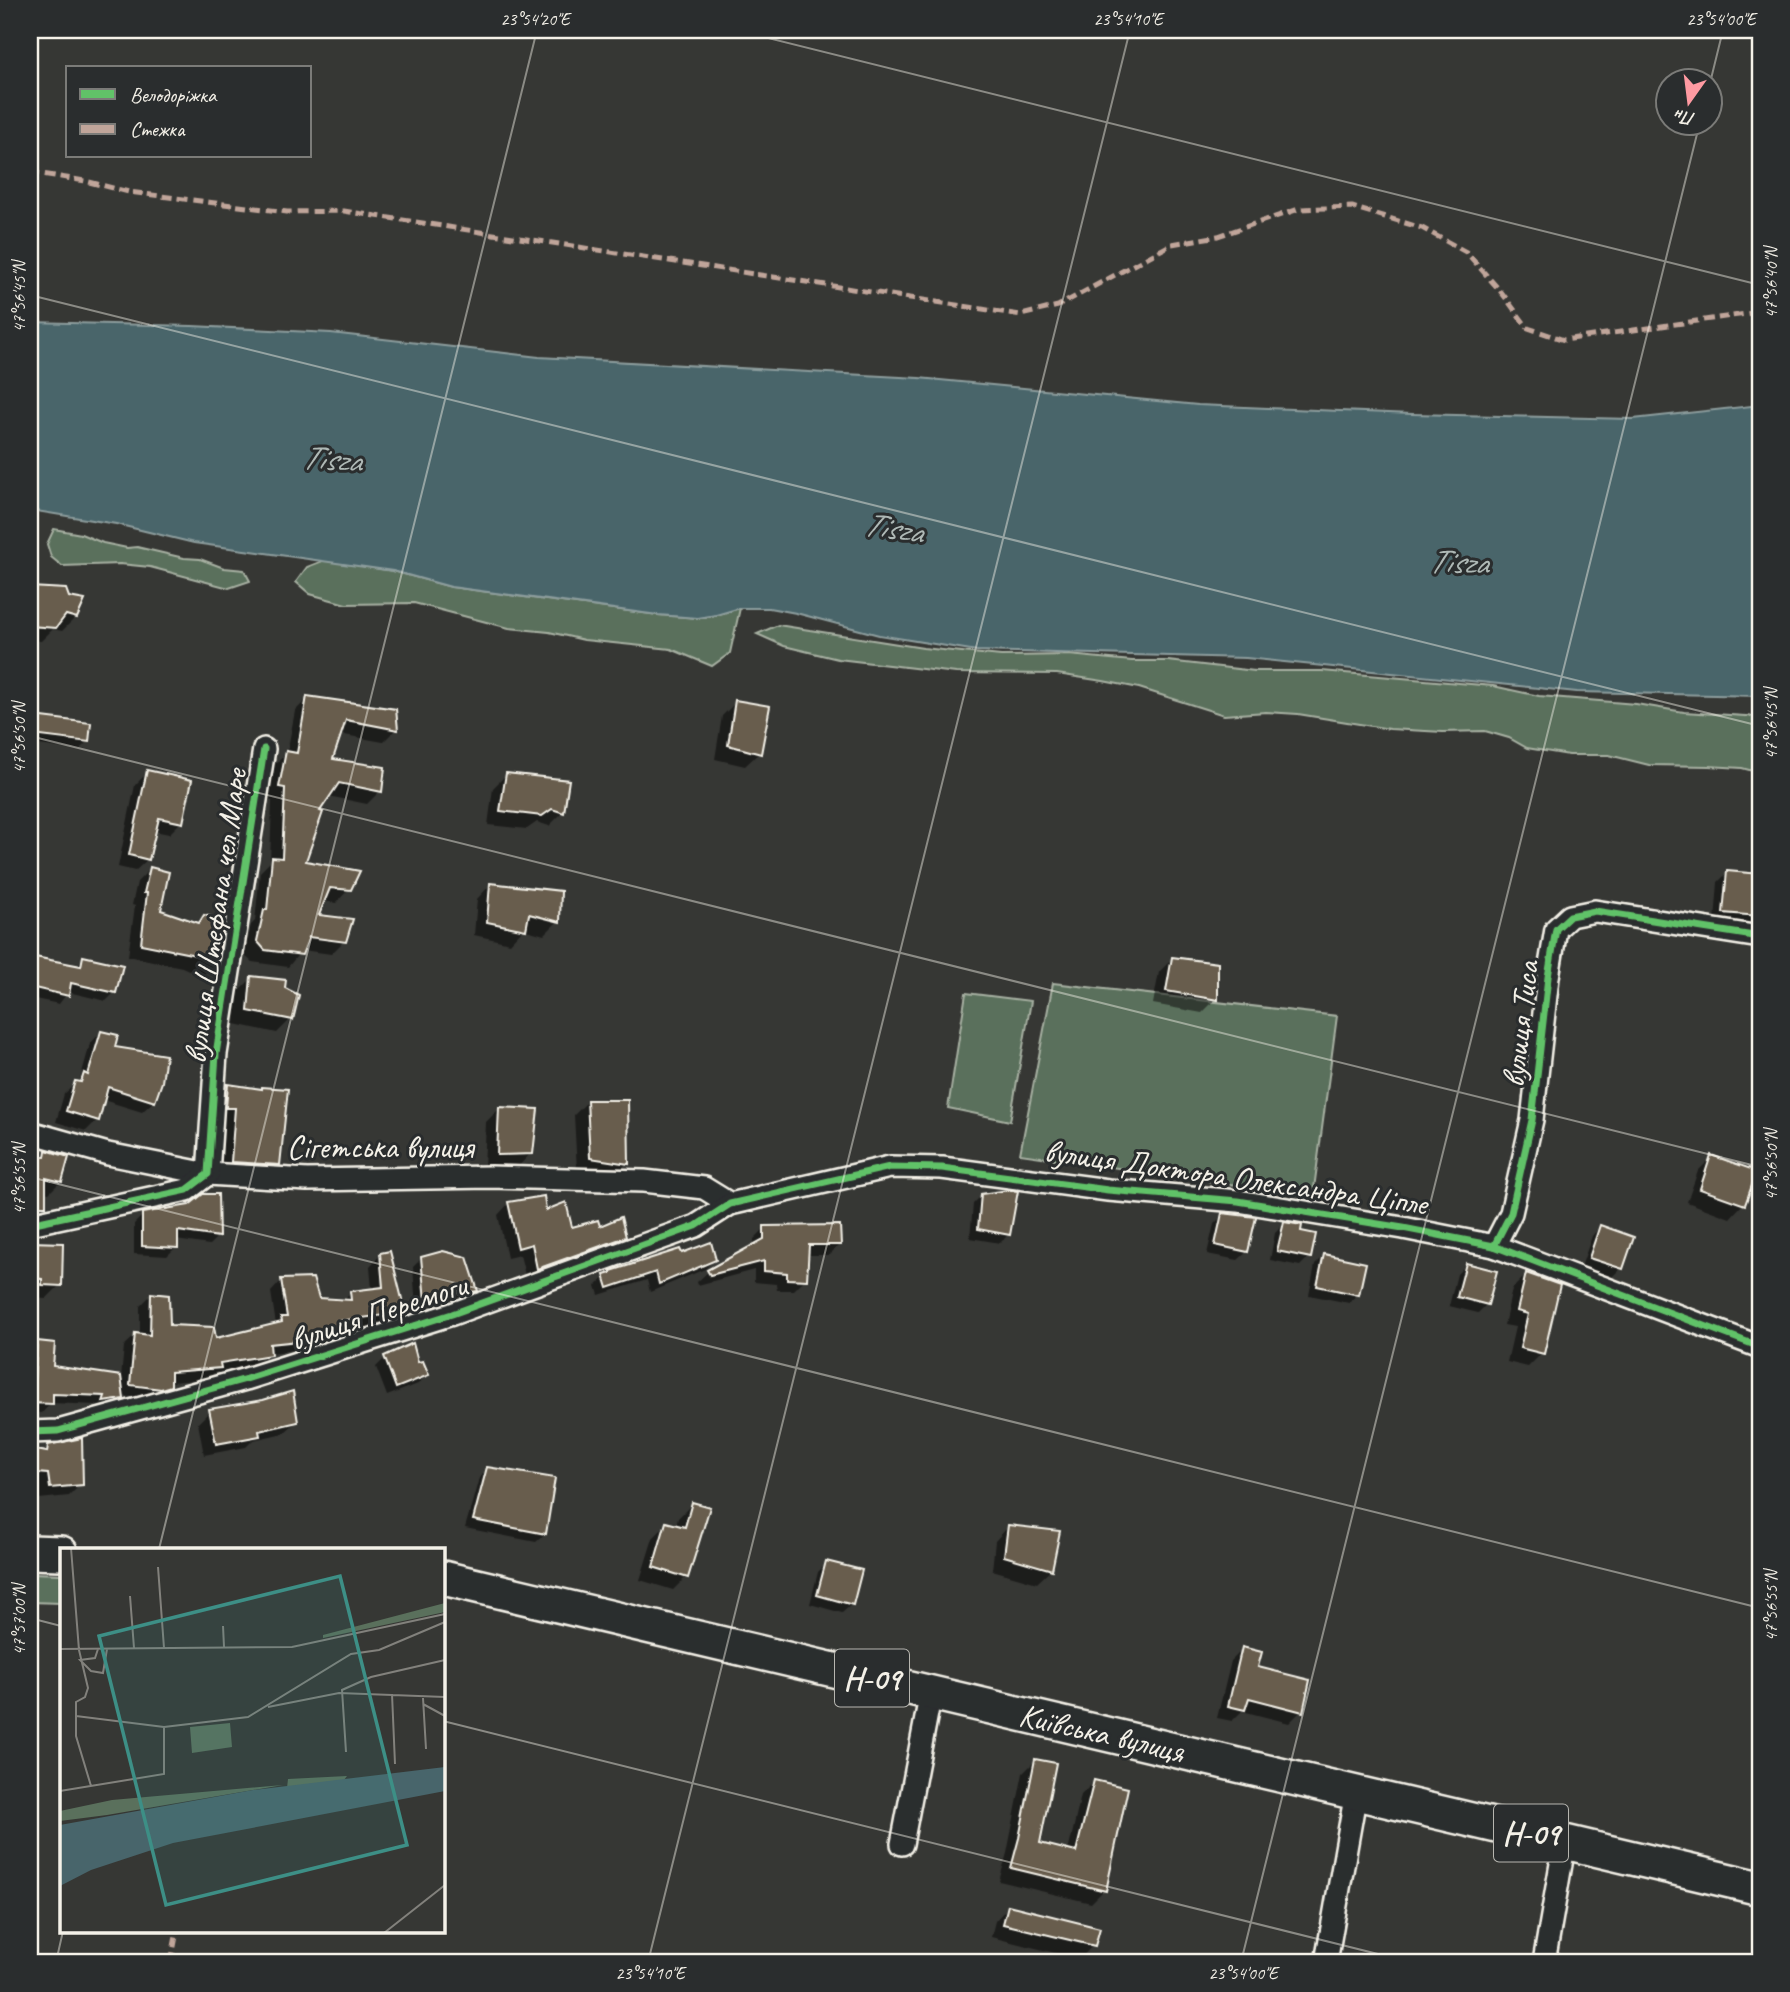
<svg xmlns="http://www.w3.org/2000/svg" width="1790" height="1992" font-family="Caveat,sans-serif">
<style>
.green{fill:#5a705c;stroke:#a7b0a2;stroke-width:2}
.water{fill:#48656b;stroke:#8d9d9d;stroke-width:2}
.shadow{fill:#0007;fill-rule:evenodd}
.building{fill:#675d4e;stroke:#f4f1e8;stroke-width:2}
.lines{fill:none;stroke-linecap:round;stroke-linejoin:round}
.minor-casing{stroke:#f4f1e8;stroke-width:26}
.primary-casing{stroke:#f4f1e8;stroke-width:38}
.minor{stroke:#2a2d2e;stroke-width:21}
.primary{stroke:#2a2d2e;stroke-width:33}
.quiet{stroke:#c0a59a;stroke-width:5;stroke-dasharray:10 5;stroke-linecap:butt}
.cycleway-casing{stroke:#2a2d2e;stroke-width:11}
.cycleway{stroke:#61c268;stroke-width:7}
.ticks{fill:none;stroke:#f4f1e8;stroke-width:2;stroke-opacity:0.45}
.labels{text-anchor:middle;stroke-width:6;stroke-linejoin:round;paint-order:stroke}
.shield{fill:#2a2d2e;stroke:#b7b6b0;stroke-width:2}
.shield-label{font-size:32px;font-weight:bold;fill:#f4f1e8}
.street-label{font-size:33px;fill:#f4f1e8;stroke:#2a2d2e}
.water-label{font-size:35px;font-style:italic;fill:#afb9b6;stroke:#2a2d2e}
.inset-road{fill:none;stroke:#82817c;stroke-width:2}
.view{fill:#3d8f86;fill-opacity:0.15;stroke:#3d8f86;stroke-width:3.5}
.inset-edge{fill:none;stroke:#f4f1e8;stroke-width:3.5}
.neatline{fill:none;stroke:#f4f1e8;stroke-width:2.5}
.ticks-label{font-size:18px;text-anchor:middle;fill:#f4f1e8}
</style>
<rect width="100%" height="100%" fill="#363734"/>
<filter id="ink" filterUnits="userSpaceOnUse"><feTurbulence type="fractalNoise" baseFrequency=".0143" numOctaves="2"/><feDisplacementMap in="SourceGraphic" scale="14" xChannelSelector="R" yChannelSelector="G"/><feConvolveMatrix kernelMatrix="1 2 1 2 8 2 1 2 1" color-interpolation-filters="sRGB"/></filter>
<g filter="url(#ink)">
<g class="green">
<polygon points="54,529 81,534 103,543 127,548 137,547 184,558 200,559 224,568 244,570 250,581 229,588 150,567 120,564 62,566 51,557 47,544"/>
<polygon points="325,560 393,571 451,587 658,615 698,618 716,615 740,608 730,653 712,666 671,649 584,640 549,632 509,628 414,603 346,604 310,594 296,582 307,567"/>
<polygon points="778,625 923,648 1001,656 1069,655 1132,661 1168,661 1255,671 1322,671 1493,686 1539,696 1636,704 1684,712 1760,717 1760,773 1742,768 1709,766 1649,765 1609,755 1569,755 1527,748 1509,738 1485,731 1443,732 1390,729 1298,714 1266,712 1224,715 1139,688 1103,681 1057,674 956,673 838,659 784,646 757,634"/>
<polygon points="1053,983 1337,1016 1313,1196 1020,1154"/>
<polygon points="966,993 1031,1001 1010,1121 948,1108"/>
<polygon points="30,1573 61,1574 61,1603 30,1602"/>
</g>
<polygon class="water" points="30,322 192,326 331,333 539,357 919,378 1198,405 1412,414 1633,419 1760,405 1760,696 1577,692 1246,658 977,651 879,635 796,613 769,608 740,608 716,615 698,618 658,615 451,587 393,571 194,543 116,524 30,510"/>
<g class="shadow">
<polygon points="30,588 65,591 76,617 62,631 53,629 41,641 30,640"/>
<polygon points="308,698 396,729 383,742 339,734 331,760 380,791 367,804 328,796 317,813 304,862 349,889 336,903 323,901 317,917 344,941 331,954 302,950 288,967 252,962 244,955 251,925 255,921 260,872 270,862 272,801 267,800 273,766 287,753 295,711"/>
<polygon points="736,702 759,753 745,766 715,759 722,716"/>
<polygon points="35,718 88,741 79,750 30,744 30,723"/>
<polygon points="148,772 181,822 169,834 154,831 148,859 135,871 118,867 135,785"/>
<polygon points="506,775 563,812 549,826 537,822 527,829 488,825 493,788"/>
<polygon points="150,869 159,911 197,924 205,917 222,921 215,963 202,976 182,967 128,956 135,906 132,905 137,882"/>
<polygon points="1727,873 1760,876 1757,915 1748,924 1715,921 1718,882"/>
<polygon points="490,885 559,893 558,921 544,935 523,929 510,943 474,935 477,899"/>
<polygon points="30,957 75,967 84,958 115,992 106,1001 68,992 59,1004 30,998"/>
<polygon points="1173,958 1216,999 1202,1013 1153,1004 1159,972"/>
<polygon points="252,978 283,989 291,1019 277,1033 235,1024 238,992"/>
<polygon points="101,1032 154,1101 142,1112 103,1100 97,1120 86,1131 56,1122 64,1094 80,1080 90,1044"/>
<polygon points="229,1086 278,1164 265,1178 218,1175 223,1121 213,1120 216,1099"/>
<polygon points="588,1101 627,1163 613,1177 577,1171 574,1115"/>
<polygon points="500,1108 531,1153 518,1167 484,1168 486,1122"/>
<polygon points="30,1147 67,1158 61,1181 49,1193 44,1192 44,1206 32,1218 30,1218"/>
<polygon points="1712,1157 1743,1204 1730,1218 1687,1202 1698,1171"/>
<polygon points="982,1195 1009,1234 1000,1243 970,1238 973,1204"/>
<polygon points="509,1203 570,1229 599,1228 624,1237 612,1248 526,1279 520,1255 507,1258 498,1215"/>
<polygon points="143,1215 218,1236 209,1245 176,1240 176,1247 167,1256 134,1254 134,1224"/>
<polygon points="1223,1215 1247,1252 1238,1260 1207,1254 1214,1224"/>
<polygon points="1284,1224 1299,1232 1309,1257 1300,1266 1270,1260 1275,1233"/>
<polygon points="1600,1227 1621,1268 1612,1277 1581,1267 1592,1236"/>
<polygon points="765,1228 840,1244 829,1255 806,1255 805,1279 794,1290 777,1290 776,1284 754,1282 754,1270 698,1285 697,1282 709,1271 754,1247 754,1239"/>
<polygon points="30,1244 61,1245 60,1285 46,1299 30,1298"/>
<path d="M381 1254 402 1307 388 1322H375L372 1326 338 1330 339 1335 328 1346 270 1353 258 1366 214 1373 208 1379 170 1382V1385L158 1397 149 1399 122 1396 113 1408 95 1411 97 1405 51 1403 42 1413 30 1412V1351L38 1343 51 1368 121 1378 124 1346 136 1335H140V1306L151 1295 168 1327 214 1340 276 1325 271 1292 282 1280 317 1300 342 1302 351 1293 372 1290 370 1266ZM381 1278 385 1286 382 1296Z"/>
<polygon points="681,1255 714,1260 705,1269 650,1292 647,1280 599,1295 596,1286 611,1272"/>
<polygon points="1324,1256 1358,1294 1349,1303 1309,1295 1315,1265"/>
<polygon points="422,1258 476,1290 467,1299 451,1302 451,1297 416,1308 413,1267"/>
<polygon points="1466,1265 1487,1304 1478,1313 1449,1306 1457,1274"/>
<polygon points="1526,1275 1542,1353 1528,1367 1507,1362 1515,1327 1504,1325 1512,1289"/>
<polygon points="385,1358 417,1364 426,1375 418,1384 387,1396 376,1367"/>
<polygon points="210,1411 296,1422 284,1433 253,1440 246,1447 204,1455 198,1423"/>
<polygon points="49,1446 81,1484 69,1496 39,1499 37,1485 30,1485 30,1451 42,1453"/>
<polygon points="488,1469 545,1534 536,1542 465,1528 479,1478"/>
<polygon points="692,1504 686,1577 673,1590 640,1580 653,1538 667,1524 676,1526 678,1518"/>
<polygon points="1008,1527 1051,1570 1037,1583 992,1570 995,1541"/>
<polygon points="827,1563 859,1571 851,1605 842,1613 810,1604 818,1572"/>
<polygon points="1243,1649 1256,1668 1301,1711 1289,1723 1242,1711 1232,1721 1217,1718 1231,1661"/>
<polygon points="1036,1760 1038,1845 1068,1852 1081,1795 1094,1782 1104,1890 1091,1903 999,1881 1007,1853 1023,1773"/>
<polygon points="1008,1907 1093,1945 1080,1959 991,1937 995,1921"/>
</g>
<g class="building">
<polygon points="30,587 66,589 69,597 85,600 77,618 66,615 56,628 30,626"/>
<polygon points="307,696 396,709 398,730 346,720 333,759 385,767 382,792 339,783 320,811 323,812 306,861 360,871 351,890 330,888 319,915 353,919 346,942 309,937 302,955 265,950 257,941 264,910 267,910 272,857 282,858 285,788 279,787 286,751 297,753"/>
<polygon points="735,700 770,706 761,754 728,745"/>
<polygon points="34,716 91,723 89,742 32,735"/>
<polygon points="147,770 192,780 183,823 159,818 149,860 129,855"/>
<polygon points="506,773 569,780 564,813 552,809 542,816 500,811"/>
<polygon points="150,867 169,872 161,910 199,923 204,915 224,920 217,964 196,955 141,944 147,893 144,893"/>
<polygon points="1727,871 1760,874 1759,916 1723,913"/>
<polygon points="490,883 561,891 560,922 529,914 526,930 487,922"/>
<polygon points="30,956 81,966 83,956 123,965 116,993 71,983 69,996 30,987"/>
<polygon points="1172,957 1218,963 1218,1000 1166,991"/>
<polygon points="251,976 286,980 285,988 299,995 293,1020 248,1011"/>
<polygon points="101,1031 118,1035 115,1047 166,1055 162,1082 155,1102 108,1087 99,1121 66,1111 75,1081 81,1082 84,1073 88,1075"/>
<polygon points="228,1084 262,1089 262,1087 288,1089 280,1165 231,1162 235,1108 226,1108"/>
<polygon points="587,1100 628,1100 629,1164 590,1158"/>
<polygon points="499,1107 538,1109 533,1154 497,1155"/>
<polygon points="46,1150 69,1157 62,1182 46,1178 46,1206 30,1206 30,1156 45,1157"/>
<polygon points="1711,1155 1757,1171 1745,1205 1700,1189"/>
<polygon points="1009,1190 1018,1191 1010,1235 978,1229 981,1194"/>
<polygon points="203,1194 218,1194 219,1237 178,1231 178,1248 142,1246 142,1213 189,1205"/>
<polygon points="544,1196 546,1210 566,1202 572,1227 598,1220 600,1226 621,1217 626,1237 537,1269 532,1244 518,1248 508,1202"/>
<polygon points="1222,1213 1256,1217 1248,1252 1215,1245"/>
<polygon points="1284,1222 1302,1225 1301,1231 1316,1234 1311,1258 1277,1251"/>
<polygon points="840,1225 841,1245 809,1245 807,1280 787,1279 787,1273 764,1271 764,1261 710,1275 707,1270 764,1239 764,1226"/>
<polygon points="1600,1225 1634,1237 1623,1269 1589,1258"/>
<polygon points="30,1242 63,1243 62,1286 42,1285 42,1279 30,1278"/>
<polygon points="711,1242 716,1260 659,1284 656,1272 608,1288 604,1275 611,1273 611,1271 680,1249 682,1253"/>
<polygon points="390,1251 404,1307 401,1309 401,1311 384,1312 385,1315 338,1321 341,1335 337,1337 270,1344 271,1355 220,1363 221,1368 171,1372 171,1386 161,1389 130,1385 135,1333 150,1335 151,1293 169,1295 170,1325 214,1327 216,1338 282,1322 281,1317 287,1317 281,1279 313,1278 319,1298 351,1300 350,1291 383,1287 380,1253"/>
<polygon points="443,1251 467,1257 478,1291 460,1294 459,1289 425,1301 421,1257"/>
<polygon points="1324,1254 1366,1263 1359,1295 1317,1286"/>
<polygon points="1466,1263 1497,1271 1488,1305 1457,1297"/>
<polygon points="1526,1273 1560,1285 1544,1354 1520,1348 1528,1314 1517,1311"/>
<polygon points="37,1341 55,1343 53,1366 121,1376 124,1399 103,1402 105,1396 53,1394 53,1404 30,1403 30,1381 34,1381"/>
<polygon points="413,1343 418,1362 423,1361 429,1375 396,1388 384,1356"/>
<polygon points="293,1391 298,1422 259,1431 260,1436 216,1444 209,1409 263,1400"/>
<polygon points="82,1438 83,1485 50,1488 48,1474 36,1473 36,1450 47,1452 48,1445"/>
<polygon points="487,1467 555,1478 546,1534 473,1520"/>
<polygon points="692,1502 710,1507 688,1578 653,1567 666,1522 685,1527"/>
<polygon points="1008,1525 1060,1531 1052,1570 1004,1556"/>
<polygon points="826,1561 862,1570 853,1605 817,1595"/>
<polygon points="1242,1647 1262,1652 1258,1667 1310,1680 1303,1712 1249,1698 1245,1710 1228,1706"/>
<polygon points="1035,1759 1056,1763 1040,1843 1076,1852 1094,1780 1128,1788 1106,1891 1011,1868 1019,1838"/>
<polygon points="1008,1905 1100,1928 1095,1946 1003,1924"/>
</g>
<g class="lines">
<defs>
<g id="minor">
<polyline points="30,1132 108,1154 208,1174 307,1180 491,1177 644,1181 704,1188 730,1204"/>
<polyline points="30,1224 187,1190 208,1174 216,1054 264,749"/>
<polyline points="1494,1246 1511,1213 1532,1120 1548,977 1556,929 1570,916 1595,911 1760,937"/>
<polyline points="30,1432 58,1431 246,1379 452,1314 696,1226 730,1204 890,1167 942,1168 1108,1190 1238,1201 1403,1228 1494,1246 1760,1347"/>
<polyline points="902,1844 931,1692"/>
<polyline points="1326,1962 1356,1792"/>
<polyline points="1544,1962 1565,1841"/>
</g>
<g id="primary">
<polyline points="30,1552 61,1553"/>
<polyline points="443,1578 1760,1888"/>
</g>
</defs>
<use href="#minor" class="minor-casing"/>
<use href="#primary" class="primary-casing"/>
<use href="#minor" class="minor"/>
<use href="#primary" class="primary"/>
<g class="quiet">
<polyline points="30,172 85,181 129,192 287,212 344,211 1021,315 1058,306 1172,244 1218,236 1299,209 1352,207 1422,228 1466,252 1502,293 1528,328 1564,340 1760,312"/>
<polyline points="171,1962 177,1931"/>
</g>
<defs>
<g id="cycleway">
<polyline points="30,1224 187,1190 208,1174 216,1054 264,749"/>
<polyline points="1494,1246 1511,1213 1532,1120 1548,977 1556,929 1570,916 1595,911 1760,937"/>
<polyline points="30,1432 58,1431 246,1379 452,1314 696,1226 730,1204 890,1167 942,1168 1108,1190 1238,1201 1403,1228 1494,1246 1760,1347"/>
</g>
</defs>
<use href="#cycleway" class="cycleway-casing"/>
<use href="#cycleway" class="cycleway"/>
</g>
</g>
<path class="ticks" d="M736 30 1760 285M1710 83 1723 30M30 295 1760 726M30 736 1760 1167M30 1177 1760 1608M159 1549 537 30M30 1618 61 1626M443 1721 1410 1962M56 1962 63 1931M648 1962 1130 30M1241 1962 1700 122"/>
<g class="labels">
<g class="shield">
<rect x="835" y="1649.5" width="74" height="57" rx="5"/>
<rect x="1494" y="1804.5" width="74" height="57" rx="5"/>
</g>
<g class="shield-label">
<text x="872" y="1689">Н-09</text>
<text x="1531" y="1844">Н-09</text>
</g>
<g class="street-label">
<text transform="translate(214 916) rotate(-82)" y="12">вулиця Штефана чел Маре</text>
<text transform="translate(1519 1024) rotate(-83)" y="12">вулиця Тиса</text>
<text x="380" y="1158">Сігетська вулиця</text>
<text transform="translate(1236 1176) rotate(8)" y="12">вулиця Доктора Олександра Ціпле</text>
<text transform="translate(378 1311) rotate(-18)" y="12">вулиця Перемоги</text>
<text transform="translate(1102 1732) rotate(13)" y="12">Київська вулиця</text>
</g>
<g class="water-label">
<text transform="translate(331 458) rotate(4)" y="12">Tisza</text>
<text transform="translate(893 527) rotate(9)" y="12">Tisza</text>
<text transform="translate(1458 561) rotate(2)" y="12">Tisza</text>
</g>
</g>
<g transform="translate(60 1548)">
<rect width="385" height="385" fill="#363734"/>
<path d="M385 55V64L263 90V87ZM170 175 172 199 132 205 130 179ZM287 228 284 232 227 240 228 231ZM223 237 47 267 0 273V263L52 252Z" fill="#5a705c"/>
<path d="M385 219V243L113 295 31 322 0 338V277L193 242Z" fill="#48656b"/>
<path class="inset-road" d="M11 0 19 102 28 140 25 149 16 154V188L31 238M98 19 104 100M70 48 74 100M163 78 164 99M0 101 232 99 385 66M38 101 35 110 20 112 31 123 43 125 47 101M332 146 335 216M363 150 366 201M363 156 385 168M208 159 279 145 385 149M16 168 104 179 188 169 291 106 319 102 385 74M286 204 282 142 311 129 385 112M0 243 104 226V179M324 385 385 337"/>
<path class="view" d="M280 28 347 297 106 357 39 88Z"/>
<rect width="385" height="385" class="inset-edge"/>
</g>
<rect width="1790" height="1992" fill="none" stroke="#2a2d2e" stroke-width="77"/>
<rect x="66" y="66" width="245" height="91" fill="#2a2d2e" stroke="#7b7b78" stroke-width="2"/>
<rect x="80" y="89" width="35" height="10" fill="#61c268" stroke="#7b7b78" stroke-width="2"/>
<text x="130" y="102" font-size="21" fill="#f4f1e8">Велодоріжка</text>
<rect x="80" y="124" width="35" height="10" fill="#c0a59a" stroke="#7b7b78" stroke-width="2"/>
<text x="130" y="136" font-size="21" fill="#f4f1e8">Стежка</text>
<g transform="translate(1689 102) rotate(194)"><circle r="33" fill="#2a2d2e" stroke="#7b7b78" stroke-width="2"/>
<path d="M0-5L12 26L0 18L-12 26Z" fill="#ff9aa2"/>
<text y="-10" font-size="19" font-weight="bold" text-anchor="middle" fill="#f4f1e8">Пн</text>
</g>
<rect x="38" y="38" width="1714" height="1916" class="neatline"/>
<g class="ticks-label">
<text x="535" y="25">23°54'20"E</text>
<text x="1128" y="25">23°54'10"E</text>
<text x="1721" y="25">23°54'00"E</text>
<text transform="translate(1771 283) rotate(-90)" y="6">47°56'40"N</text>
<text transform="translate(19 297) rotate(-90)" y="6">47°56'45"N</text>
<text transform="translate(1771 724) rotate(-90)" y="6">47°56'45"N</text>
<text transform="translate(19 738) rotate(-90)" y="6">47°56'50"N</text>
<text transform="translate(1771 1165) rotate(-90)" y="6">47°56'50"N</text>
<text transform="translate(19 1179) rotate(-90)" y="6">47°56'55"N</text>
<text transform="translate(1771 1606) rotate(-90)" y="6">47°56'55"N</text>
<text transform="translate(19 1620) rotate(-90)" y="6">47°57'00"N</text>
<text x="650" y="1979">23°54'10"E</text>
<text x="1243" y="1979">23°54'00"E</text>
</g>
</svg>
